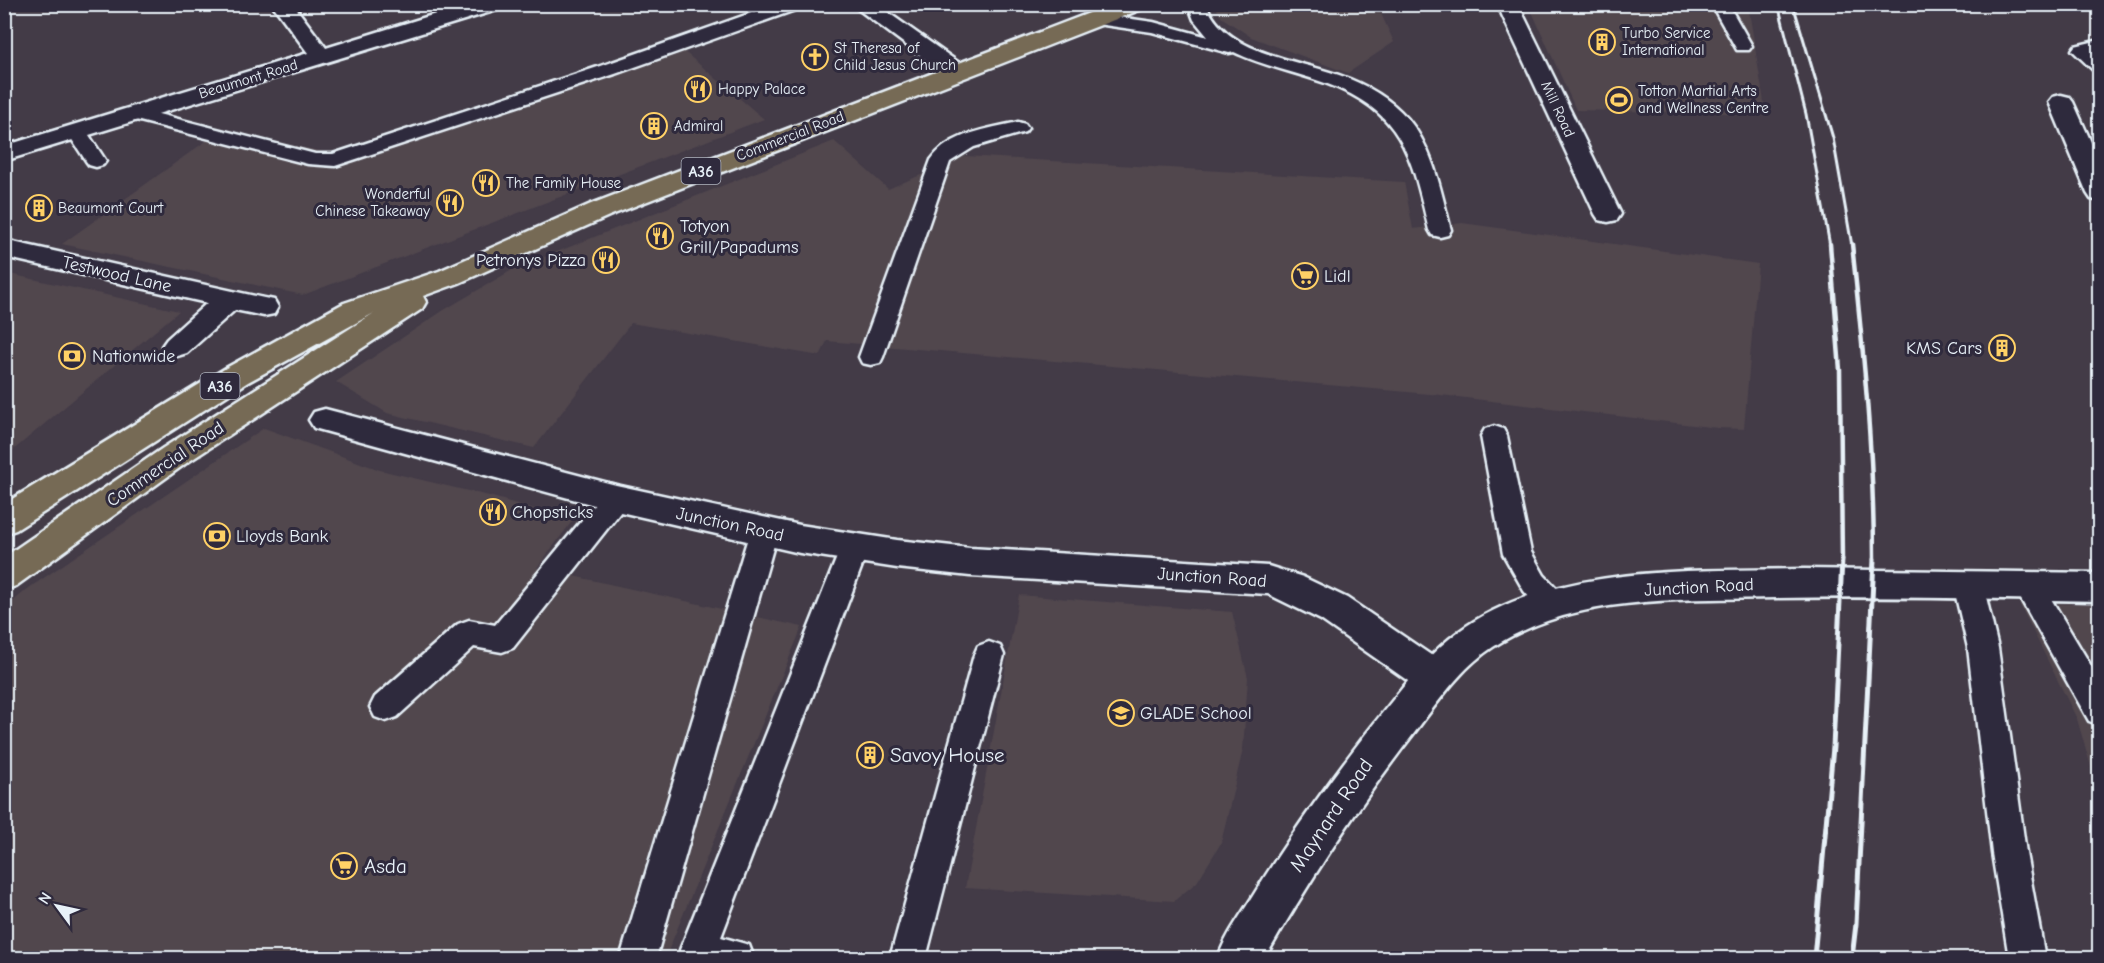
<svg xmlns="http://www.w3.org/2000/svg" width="2104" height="963" font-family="'Comic Neue',sans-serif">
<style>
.built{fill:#51474e}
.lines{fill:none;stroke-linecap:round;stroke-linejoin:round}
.lane-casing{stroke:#e8f1f8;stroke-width:5}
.street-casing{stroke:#e8f1f8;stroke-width:5}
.secondary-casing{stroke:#e8f1f8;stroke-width:5}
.primary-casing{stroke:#e8f1f8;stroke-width:5}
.lane{fill:#2f2a3d;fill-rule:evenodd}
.street{fill:#2f2a3d;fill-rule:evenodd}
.secondary{fill:#2f2a3d;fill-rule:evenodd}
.primary{fill:#766a55;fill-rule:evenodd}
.rail-far2{stroke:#e8f1f8;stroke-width:3}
.rail-far1{stroke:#e8f1f8;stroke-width:4.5}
.rail{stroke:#e8f1f8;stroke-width:5}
.labels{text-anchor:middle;stroke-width:6;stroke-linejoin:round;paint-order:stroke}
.far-poi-label{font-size:15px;fill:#e8f1f8;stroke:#2f2a3d;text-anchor:start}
.far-street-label{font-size:15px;fill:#e8f1f8;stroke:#2f2a3d}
.shield{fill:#2f2a3d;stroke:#b0b5c0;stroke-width:1.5}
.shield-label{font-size:16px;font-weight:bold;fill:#e8f1f8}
.poi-label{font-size:18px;fill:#e8f1f8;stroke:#2f2a3d;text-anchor:start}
.street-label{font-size:18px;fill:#e8f1f8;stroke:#2f2a3d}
.near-poi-label{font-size:21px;fill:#e8f1f8;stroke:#2f2a3d;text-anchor:start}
.near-street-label{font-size:21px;fill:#e8f1f8;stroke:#2f2a3d}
</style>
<rect width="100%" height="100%" fill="#433b47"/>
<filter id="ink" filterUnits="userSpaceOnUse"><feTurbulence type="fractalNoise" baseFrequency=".0167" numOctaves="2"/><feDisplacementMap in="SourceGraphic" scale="12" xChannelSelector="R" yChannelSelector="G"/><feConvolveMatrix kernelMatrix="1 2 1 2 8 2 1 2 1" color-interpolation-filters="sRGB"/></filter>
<g filter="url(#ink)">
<g class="built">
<polygon points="1215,5 1377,5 1394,42 1348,73 1251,37 1221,17"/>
<polygon points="1529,5 1748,5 1766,114 1576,110"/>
<polygon points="674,43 764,119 303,295 62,244 220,131 340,155"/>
<polygon points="834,141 888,189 965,156 1404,182 1413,229 1462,223 1758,264 1744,429 1718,428 1441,395 827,341 820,356 631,323 534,448 387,413 336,382 444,310 512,270"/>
<polygon points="5,273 179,311 5,457 4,273"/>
<polygon points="264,428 380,470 489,496 573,520 537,568 802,627 666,956 668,958 5,958 5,608 29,588"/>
<polygon points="1019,595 1232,612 1248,678 1243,749 1221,843 1197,882 1174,901 965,888"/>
<polygon points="2019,603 2099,604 2099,794 2077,719"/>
</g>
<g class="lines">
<defs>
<g id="lane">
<polygon points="777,4 803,4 801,8 615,74 335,166 308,164 128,118 125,114 128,110 135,108 315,154 333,154 601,66"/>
<path d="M1188 4H1206C1225 54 1295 59 1339 75 1365 84 1390 98 1408 119 1434 150 1441 192 1451 230L1448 235 1440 237 1432 235 1429 230C1412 157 1403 111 1325 83 1295 72 1263 66 1234 52L1229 53 1152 32 1097 24 1091 23 1088 19 1091 15 1097 14 1153 22 1208 37 1194 20Z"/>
<polygon points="1711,4 1728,4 1752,46 1749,50 1737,50"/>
<polygon points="2100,40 2100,51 2095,52 2100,56 2100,71 2093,70 2072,50 2075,46"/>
<path d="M1018 122 1025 124 1028 128 1025 132 974 147 950 162 883 357 880 363 871 365 862 363 859 357 931 160C949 133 989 129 1018 122Z"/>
<polygon points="77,126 84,128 87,132 106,161 103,165 96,167 89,165 86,161 67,132 70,128"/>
<polygon points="1494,426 1503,429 1507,436 1531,552 1544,575 1563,595 1568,604 1563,613 1553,616 1543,613 1524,591 1503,554 1481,436 1485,429"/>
<polygon points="616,488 626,491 630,498 626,505 513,648 502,652 474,647 397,717 386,721 375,717 370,707 375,697 458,624 469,620 495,625 606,491"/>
<polygon points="764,520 774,523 778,531 656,958 620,958 750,531 754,523"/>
<polygon points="855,536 865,539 869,547 721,937 749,945 754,958 683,958 680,950 841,547 845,539"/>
<polygon points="1968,572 1978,576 1983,584 1998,648 2026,853 2045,958 2009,958 1992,853 1968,648 1953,584 1958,576"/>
<polygon points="2028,573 2038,577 2100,681 2100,725 2089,721 2013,585 2018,577"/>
<polygon points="989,642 1000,646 1004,655 926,958 890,958 974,655 978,646"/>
</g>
<g id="street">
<polygon points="272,4 293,4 326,48 468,4 502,4 500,9 4,161 4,146 308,53"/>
<polygon points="851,4 876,4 965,67 968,72 965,77 957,79 949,77"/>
<polygon points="1497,4 1518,4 1621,214 1617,220 1608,222 1599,220 1595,214"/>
<polygon points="2061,95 2069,97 2073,102 2100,162 2100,201 2091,199 2087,193 2049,102 2053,97"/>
<polygon points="4,240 264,298 274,300 278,307 274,314 264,316 235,310 187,353 177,356 167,353 162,346 167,339 207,303 4,257"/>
<polygon points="325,409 616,485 800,525 897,540 970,548 1268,566 1303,577 1347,598 1447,666 1453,678 1447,690 1434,694 1421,690 1321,620 1268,594 970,576 897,568 800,553 616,511 314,428 309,420 314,412"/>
</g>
<path id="secondary" d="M1804 569 2100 573V601C1992 599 1885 596 1777 598 1683 600 1575 594 1493 647 1462 667 1440 699 1418 728 1361 801 1311 878 1265 958H1218C1225 937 1239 918 1251 899 1271 866 1293 833 1316 801 1340 767 1366 733 1392 701 1412 676 1432 651 1458 632 1549 564 1696 571 1804 569Z"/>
<polygon id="primary" points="1113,4 1144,4 1142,9 609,216 459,283 423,296 426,302 422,309 185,464 16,586 4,590 4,557 163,448 374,313 248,382 16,530 4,534 4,504 226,368 344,303 439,271 591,204"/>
</defs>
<use href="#lane" class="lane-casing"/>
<use href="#street" class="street-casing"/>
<use href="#secondary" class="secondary-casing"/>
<use href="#primary" class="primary-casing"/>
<use href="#lane" class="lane"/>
<use href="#street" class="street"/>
<use href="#secondary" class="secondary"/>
<use href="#primary" class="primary"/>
<g class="rail-far2">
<polyline points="1778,4 1806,114 1830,246"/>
<polyline points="1793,4 1833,138 1852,246"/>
</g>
<g class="rail-far1">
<polyline points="1830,244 1840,370 1842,560"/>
<path d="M1852 244C1863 349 1874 455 1874 560"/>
</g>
<g class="rail">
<polyline points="1814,958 1833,747 1842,559"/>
<polyline points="1852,958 1856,924 1874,559"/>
</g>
</g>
</g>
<defs>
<symbol id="building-ring" viewBox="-11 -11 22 22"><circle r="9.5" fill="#2f2a3d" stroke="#ffd166" stroke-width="1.5"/><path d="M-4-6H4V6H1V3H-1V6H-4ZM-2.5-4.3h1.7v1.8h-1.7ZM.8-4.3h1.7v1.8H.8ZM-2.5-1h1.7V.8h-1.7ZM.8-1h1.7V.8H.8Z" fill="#ffd166"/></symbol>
<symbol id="church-ring" viewBox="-11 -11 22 22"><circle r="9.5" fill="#2f2a3d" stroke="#ffd166" stroke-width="1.5"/><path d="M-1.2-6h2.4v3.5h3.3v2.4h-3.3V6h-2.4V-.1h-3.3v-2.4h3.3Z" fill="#ffd166"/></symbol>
<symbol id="restaurant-ring" viewBox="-11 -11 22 22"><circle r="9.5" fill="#2f2a3d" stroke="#ffd166" stroke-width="1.5"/><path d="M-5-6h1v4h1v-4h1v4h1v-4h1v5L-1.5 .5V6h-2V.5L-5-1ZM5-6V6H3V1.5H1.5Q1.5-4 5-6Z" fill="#ffd166"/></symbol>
<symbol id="stadium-ring" viewBox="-11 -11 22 22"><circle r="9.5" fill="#2f2a3d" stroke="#ffd166" stroke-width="1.5"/><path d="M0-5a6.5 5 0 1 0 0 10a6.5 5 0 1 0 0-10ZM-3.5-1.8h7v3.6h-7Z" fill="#ffd166"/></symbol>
<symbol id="supermarket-ring" viewBox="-11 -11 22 22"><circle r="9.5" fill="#2f2a3d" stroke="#ffd166" stroke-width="1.5"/><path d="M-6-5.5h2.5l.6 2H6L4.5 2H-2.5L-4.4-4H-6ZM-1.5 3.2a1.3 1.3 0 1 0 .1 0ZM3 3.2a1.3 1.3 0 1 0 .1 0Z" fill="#ffd166"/></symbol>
<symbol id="bank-ring" viewBox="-11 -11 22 22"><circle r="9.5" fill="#2f2a3d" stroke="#ffd166" stroke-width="1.5"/><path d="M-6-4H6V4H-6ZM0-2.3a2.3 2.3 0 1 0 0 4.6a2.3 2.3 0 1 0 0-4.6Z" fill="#ffd166"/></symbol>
<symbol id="school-ring" viewBox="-11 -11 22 22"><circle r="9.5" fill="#2f2a3d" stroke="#ffd166" stroke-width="1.5"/><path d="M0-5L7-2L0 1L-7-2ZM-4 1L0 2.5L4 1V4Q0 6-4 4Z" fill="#ffd166"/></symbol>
</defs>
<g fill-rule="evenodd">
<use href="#building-ring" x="1587" y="27" width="30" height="30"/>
<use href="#church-ring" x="800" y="42" width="30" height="30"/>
<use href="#restaurant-ring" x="683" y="74" width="30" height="30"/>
<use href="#stadium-ring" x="1604" y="85" width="30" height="30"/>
<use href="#building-ring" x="639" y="111" width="30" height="30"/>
<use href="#restaurant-ring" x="471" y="168" width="30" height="30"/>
<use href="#restaurant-ring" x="435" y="188" width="30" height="30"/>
<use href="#building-ring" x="24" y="193" width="30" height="30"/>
<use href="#restaurant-ring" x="645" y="221" width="30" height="30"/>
<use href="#restaurant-ring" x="591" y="245" width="30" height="30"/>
<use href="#supermarket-ring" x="1290" y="261" width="30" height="30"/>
<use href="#building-ring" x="1987" y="333" width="30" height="30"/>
<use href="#bank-ring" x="57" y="341" width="30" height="30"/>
<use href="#restaurant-ring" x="478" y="497" width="30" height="30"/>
<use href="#bank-ring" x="202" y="521" width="30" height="30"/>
<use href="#school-ring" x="1106" y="698" width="30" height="30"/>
<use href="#building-ring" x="855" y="740" width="30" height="30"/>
<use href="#supermarket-ring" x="329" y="851" width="30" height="30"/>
</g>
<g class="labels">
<g class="far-poi-label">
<text x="1622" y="38">Turbo Service<tspan x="1622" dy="17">International</tspan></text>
<text x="834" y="53">St Theresa of<tspan x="834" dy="17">Child Jesus Church</tspan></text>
<text x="718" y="94">Happy Palace</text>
<text x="1638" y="96">Totton Martial Arts<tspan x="1638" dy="17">and Wellness Centre</tspan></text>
<text x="674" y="131">Admiral</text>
<text x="506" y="188">The Family House</text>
<text x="430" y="199" text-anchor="end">Wonderful<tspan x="430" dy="17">Chinese Takeaway</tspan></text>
<text x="58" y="213">Beaumont Court</text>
</g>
<g class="far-street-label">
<text transform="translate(248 79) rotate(-17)" y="5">Beaumont Road</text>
<text transform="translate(1558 109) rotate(65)" y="5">Mill Road</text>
<text transform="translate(790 136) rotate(-21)" y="5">Commercial Road</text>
</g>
<g class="shield">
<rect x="681.5" y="158" width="39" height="26" rx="4.5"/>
<rect x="200.5" y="373" width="39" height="26" rx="4.5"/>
</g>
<g class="shield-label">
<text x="701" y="177">A36</text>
<text x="220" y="392">A36</text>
</g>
<g class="poi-label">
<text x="680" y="232">Totyon<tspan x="680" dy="21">Grill/Papadums</tspan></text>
<text x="586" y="266" text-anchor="end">Petronys Pizza</text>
<text x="1324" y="282">Lidl</text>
<text x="1982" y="354" text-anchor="end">KMS Cars</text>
<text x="92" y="362">Nationwide</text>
<text x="512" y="518">Chopsticks</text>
<text x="236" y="542">Lloyds Bank</text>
<text x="1140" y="719">GLADE School</text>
</g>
<g class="street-label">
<text transform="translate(117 274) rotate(13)" y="6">Testwood Lane</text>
<text transform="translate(165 464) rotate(-34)" y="6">Commercial Road</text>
<text transform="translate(730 524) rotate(12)" y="6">Junction Road</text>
<text transform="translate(1212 577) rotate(4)" y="6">Junction Road</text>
<text transform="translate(1699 587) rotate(-3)" y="6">Junction Road</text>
</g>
<g class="near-poi-label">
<text x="890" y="762">Savoy House</text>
<text x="364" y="873">Asda</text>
</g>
<g class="near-street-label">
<text transform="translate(1331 815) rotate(-56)" y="7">Maynard Road</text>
</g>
</g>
<rect width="2104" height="963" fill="none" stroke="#2f2a3d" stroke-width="24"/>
<rect x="12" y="12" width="2080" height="939" fill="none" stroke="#e8f1f8" stroke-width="2" filter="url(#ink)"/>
<g transform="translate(57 906) rotate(303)" stroke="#2f2a3d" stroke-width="4.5" paint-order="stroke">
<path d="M0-4.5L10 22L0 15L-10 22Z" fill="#e8f1f8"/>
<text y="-9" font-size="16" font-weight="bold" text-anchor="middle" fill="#e8f1f8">N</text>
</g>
</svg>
